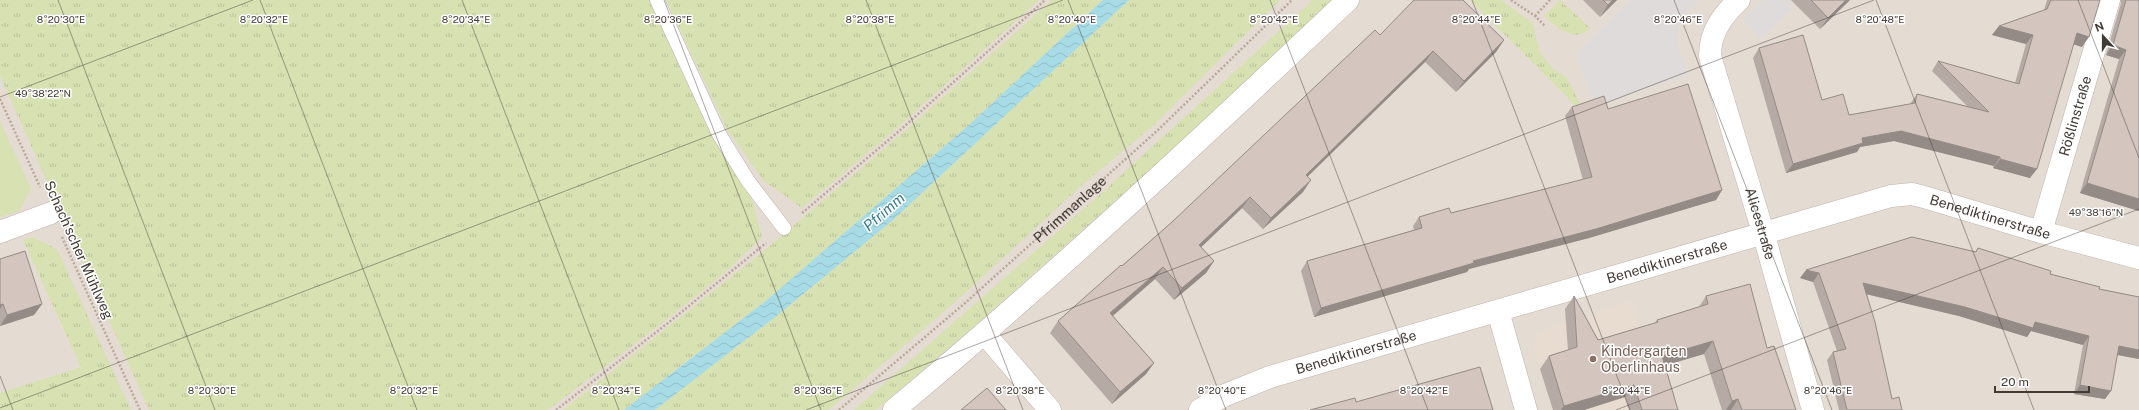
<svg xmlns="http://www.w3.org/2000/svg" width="2139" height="410" font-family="'Public Sans',sans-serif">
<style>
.residential{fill:#e4dbd3}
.education{fill:#e8dcd0}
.grass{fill:url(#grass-tufts)}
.garden{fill:#d7e1b1}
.parking{fill:#dfdbda}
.water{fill:url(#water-waves)}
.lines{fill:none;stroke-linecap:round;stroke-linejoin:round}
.lane-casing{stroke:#beb3ac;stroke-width:15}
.street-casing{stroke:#beb3ac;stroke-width:23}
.path{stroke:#bba89b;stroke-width:2.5;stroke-dasharray:2 2;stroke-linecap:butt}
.lane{stroke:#fff;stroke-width:14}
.street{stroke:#fff;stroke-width:22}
.wall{fill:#b6aaa4}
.shaded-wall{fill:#948b86}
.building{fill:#d4c6bf;stroke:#948b86}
.ticks{fill:none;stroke:#423a35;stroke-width:1;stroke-opacity:0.45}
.education-dot{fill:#8d6e63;stroke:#fff;stroke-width:1.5}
.labels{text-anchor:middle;stroke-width:3;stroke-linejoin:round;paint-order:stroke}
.street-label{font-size:14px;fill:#423a35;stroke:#fff}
.education-label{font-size:14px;fill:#785e54;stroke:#fff;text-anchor:start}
.water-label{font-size:15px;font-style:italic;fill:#357b8c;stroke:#fff}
.ticks-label{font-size:10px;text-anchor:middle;fill:#423a35;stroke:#fff;stroke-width:3;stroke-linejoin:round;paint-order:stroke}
</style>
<defs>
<pattern id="grass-tufts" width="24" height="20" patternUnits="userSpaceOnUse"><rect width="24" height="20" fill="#d7e1b1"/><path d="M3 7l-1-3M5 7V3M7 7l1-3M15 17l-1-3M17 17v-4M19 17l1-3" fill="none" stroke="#bac299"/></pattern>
<pattern id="water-waves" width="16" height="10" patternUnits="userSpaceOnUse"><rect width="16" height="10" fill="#a7dce7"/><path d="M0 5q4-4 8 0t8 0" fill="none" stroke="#91bec7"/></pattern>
</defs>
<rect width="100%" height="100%" fill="#f0eae5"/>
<rect class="residential" x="0" y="0" width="2139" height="410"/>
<polygon class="education" points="1632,301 1665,410 1553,410 1534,350 1536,336 1547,329"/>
<g class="grass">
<polygon points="0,0 651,0 707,123 753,202 762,238 722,275 665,321 548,410 149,410 0,76"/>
<polygon points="666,0 1039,0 895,130 802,208 764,181 727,129"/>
<polygon points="1052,0 1103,0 970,124 767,300 624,410 563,410 765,250 900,135"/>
<polygon points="1129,0 1280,0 1154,125 1081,186 954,303 829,410 655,410 779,314 893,220"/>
<polygon points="1313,0 1332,0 1176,147 977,324 876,410 854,410 1096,198"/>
<polygon points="1470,0 1501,0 1533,23 1539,51 1553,69 1567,78 1583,109 1580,110"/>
<path d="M1560 0 1590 28C1575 44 1557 28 1544 16Z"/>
<polygon points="32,237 57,249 131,410 0,410 0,393 81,367 23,240"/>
</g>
<polygon class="garden" points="0,121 31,189 19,211 0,217"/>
<g class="parking">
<polygon points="1630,0 1700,0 1687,13 1678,30 1678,45 1688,75 1595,106 1576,54"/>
<polygon points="1764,0 1787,0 1794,7 1761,39 1743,20"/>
</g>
<polygon class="water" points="1103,0 1129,0 893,220 779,314 655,410 624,410 767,300 970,124"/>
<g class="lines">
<defs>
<polyline id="lane" points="657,0 719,134 748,181 784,228"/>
<g id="street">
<path id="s2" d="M1739 0C1722 16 1710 32 1710 56L1763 232 1813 410"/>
<polyline points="0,232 51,213"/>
<path id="s3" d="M2041 232 2109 0"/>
<polyline points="1498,311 1526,410"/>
<polyline points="985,334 1050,410"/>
<path d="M894 410C1051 279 1200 140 1348 0"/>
<path id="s4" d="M1200 410 1223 396 1270 377 1891 196 1912 194 1924 197 2041 232 2139 258"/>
</g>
</defs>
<use href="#lane" class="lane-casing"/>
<use href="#street" class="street-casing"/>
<g class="path">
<polyline points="1511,0 1535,16 1545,26"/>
<polyline points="1535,16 1550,0"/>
<polyline points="0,99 40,187"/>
<polyline points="802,213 898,132 1045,0"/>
<polyline points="62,237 140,410"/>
<polyline points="556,410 668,323 766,243"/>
<path id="s1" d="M839 410 965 303 1158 130 1292 0"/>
</g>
<use href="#lane" class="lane"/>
<use href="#street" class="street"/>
</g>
<g class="wall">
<polygon points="1583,0 1617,0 1600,17"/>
<polygon points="1791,0 1850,0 1820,29"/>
<polygon points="2047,0 2100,0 2082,47 2073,44 2030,178 1993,168 1994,166 1894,141 1860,147 1857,152 1786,173 1753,58 1759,48 1822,100 1849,115 1910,104 1917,94 1967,106 1932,71 1938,61 2015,83 2026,44 1992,35 1999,26 2044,10"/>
<polygon points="2120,0 2139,0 2139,211 2080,193 2119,59 2106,55 2121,3"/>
<polygon points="1380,35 1504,40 1496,52 1456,92 1425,62 1308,176 1303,192 1263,229 1242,208 1201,247 1214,261 1206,273 1174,300 1155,279 1113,316 1154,363 1146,374 1112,404 1050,333 1058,321 1172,222"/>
<polygon points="1572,107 1608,109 1722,190 1716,200 1589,238 1469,269 1467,272 1314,317 1301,271 1307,261 1414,230 1413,226 1419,217 1451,213 1583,180 1565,116"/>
<polygon points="1912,237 1975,252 1978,248 2050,274 2099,289 2139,297 2139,359 2117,355 2105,399 2074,394 2083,345 2031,331 2027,337 1959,316 1866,294 1892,399 1902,410 1839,410 1827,360 1833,352 1837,351 1813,282 1800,278"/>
<polygon points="0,259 42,304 34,315 0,326"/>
<polygon points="1574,296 1598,340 1655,323 1657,320 1699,307 1706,296 1767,348 1796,410 1722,410 1704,354 1665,365 1678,410 1629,410 1625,397 1584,410 1553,410 1540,369 1549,356 1568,350 1565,309"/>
</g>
<g class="shaded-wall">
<polygon points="1613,0 1617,0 1600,17 1608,5"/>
<polygon points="1846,0 1850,0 1820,29 1828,18"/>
<polygon points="1999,26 2033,35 2026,44 1992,35"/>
<polygon points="2077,33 2089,37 2082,47 2070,43"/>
<polygon points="1504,40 1496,52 1456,92 1464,81"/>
<polygon points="2113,45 2126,50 2119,59 2106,55"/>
<polygon points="1433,51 1425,62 1298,186 1306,175"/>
<polygon points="1901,131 2000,157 1994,166 1894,141 1860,147 1857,152 1786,173 1793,164 1862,138"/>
<polygon points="2000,159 2037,169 2030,178 1993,168"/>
<polygon points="1311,180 1303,192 1263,229 1271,218"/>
<polygon points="2087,183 2139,199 2139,211 2080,193"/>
<polygon points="1722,190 1716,200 1589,238 1469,269 1467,272 1314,317 1321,308 1473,261"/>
<polygon points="1250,197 1242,208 1191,257 1199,245"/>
<polygon points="1214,261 1206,273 1174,300 1182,288"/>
<polygon points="1163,267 1155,279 1102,325 1110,313"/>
<polygon points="1806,270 1819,273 1813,282 1800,278"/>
<polygon points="1863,283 2035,322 2089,336 2083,345 2031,331 2027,337 1959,316 1857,292"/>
<polygon points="3,304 0,309 0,305"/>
<polygon points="42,304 34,315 0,326 7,315"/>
<polygon points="1713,341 1704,354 1653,369 1662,356"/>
<polygon points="2119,346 2139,350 2139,359 2113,354"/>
<polygon points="1154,363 1146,374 1112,404 1120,392"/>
<polygon points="1634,385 1625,397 1584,410 1561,410 1564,406"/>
<polygon points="2080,385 2111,391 2105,399 2074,394"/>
<polygon points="1738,399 1731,410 1726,410 1732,401"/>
</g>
<g class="building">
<polygon points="1414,0 1463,0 1504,40 1464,81 1433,51 1306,175 1311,180 1271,218 1250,197 1199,245 1214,261 1182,288 1163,267 1110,313 1154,363 1120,392 1058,321 1121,265 1122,266 1172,222 1375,30 1380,35"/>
<polygon points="1603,0 1613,0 1608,5"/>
<polygon points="1811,0 1846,0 1828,18"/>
<polygon points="2051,0 2100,0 2089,37 2077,33 2037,169 2000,159 2000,157 1901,131 1862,138 1863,143 1793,164 1759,48 1803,35 1822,100 1843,94 1849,115 1915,103 1917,94 1989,112 1938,61 2019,84 2033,35 1999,26 2047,9"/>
<polygon points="2126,0 2139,0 2139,199 2087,183 2126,50 2113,45"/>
<polygon points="1688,84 1722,190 1596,229 1473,261 1474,263 1321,308 1307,261 1422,228 1419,217 1449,208 1451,213 1592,177 1572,107 1604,96 1608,109"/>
<polygon points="1912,237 1976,252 1978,248 2051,271 2050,274 2100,287 2099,289 2139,297 2139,350 2119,346 2111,391 2080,385 2089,336 2035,322 2033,328 1965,307 1863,283 1875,322 1892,399 1899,397 1902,410 1847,410 1833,352 1846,349 1819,273 1806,270"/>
<polygon points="25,251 42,304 7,315 3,304 0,305 0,259"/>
<polygon points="1750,284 1767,348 1774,346 1796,410 1742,410 1738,399 1732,401 1713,341 1662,356 1678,410 1642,410 1634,385 1564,406 1549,356 1577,347 1574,296 1598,340 1658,322 1657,320 1708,304 1706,296"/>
<polygon points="1480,367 1493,410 1310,410 1355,398 1356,402"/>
<polygon points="987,388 1006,410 961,410"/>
</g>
<path class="ticks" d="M58 0 215 410M260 0 417 410M462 0 619 410M664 0 821 410M866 0 1023 410M1068 0 1226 410M1270 0 1428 410M1472 0 1630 410M1674 0 1832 410M1876 0 2034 410M2078 0 2139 158M0 97 253 0M0 376 13 410M0 408 1063 0M806 410 1874 0M1616 410 2139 209"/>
<circle class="education-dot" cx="1593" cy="359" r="4"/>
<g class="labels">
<g class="street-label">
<text dy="5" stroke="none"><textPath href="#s3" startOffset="121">Rößlinstraße</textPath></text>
<text dy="5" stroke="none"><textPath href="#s1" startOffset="306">Pfrimmanlage</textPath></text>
<text dy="5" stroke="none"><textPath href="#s4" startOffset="827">Benediktinerstraße</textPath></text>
<text dy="5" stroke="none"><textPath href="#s2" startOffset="240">Alicestraße</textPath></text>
<text transform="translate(79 250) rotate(66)" y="5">Schach’scher Mühlweg</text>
<text dy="5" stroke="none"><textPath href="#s4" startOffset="491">Benediktinerstraße</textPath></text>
<text dy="5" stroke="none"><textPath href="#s4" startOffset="167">Benediktinerstraße</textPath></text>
</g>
<g class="education-label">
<text x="1601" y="356">Kindergarten<tspan x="1601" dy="16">Oberlinhaus</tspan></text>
</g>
<g class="water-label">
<text transform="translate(884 212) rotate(-41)" y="5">Pfrimm</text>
</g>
</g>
<g class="ticks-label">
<text x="61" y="23">8°20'30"E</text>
<text x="264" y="23">8°20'32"E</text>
<text x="466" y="23">8°20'34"E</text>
<text x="668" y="23">8°20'36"E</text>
<text x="870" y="23">8°20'38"E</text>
<text x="1274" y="23">8°20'42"E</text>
<text x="1476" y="23">8°20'44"E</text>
<text x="1678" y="23">8°20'46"E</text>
<text x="1072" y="23">8°20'40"E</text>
<text x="1880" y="23">8°20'48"E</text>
<text x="43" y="97">49°38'22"N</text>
<text x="2096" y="216">49°38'16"N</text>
<text x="212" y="394">8°20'30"E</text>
<text x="414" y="394">8°20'32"E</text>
<text x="616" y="394">8°20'34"E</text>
<text x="818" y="394">8°20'36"E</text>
<text x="1020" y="394">8°20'38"E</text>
<text x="1222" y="394">8°20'40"E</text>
<text x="1424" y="394">8°20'42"E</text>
<text x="1626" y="394">8°20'44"E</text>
<text x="1828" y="394">8°20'46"E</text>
</g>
<g transform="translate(2103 36) rotate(339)" stroke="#ffffff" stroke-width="3" paint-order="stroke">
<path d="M0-3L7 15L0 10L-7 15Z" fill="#423a35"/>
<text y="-6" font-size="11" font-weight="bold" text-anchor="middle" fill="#423a35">N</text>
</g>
<path d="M1995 386v6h94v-6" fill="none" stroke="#423a35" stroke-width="2"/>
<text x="2001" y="386" font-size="12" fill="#423a35" stroke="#ffffff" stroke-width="3" paint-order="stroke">20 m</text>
</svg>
